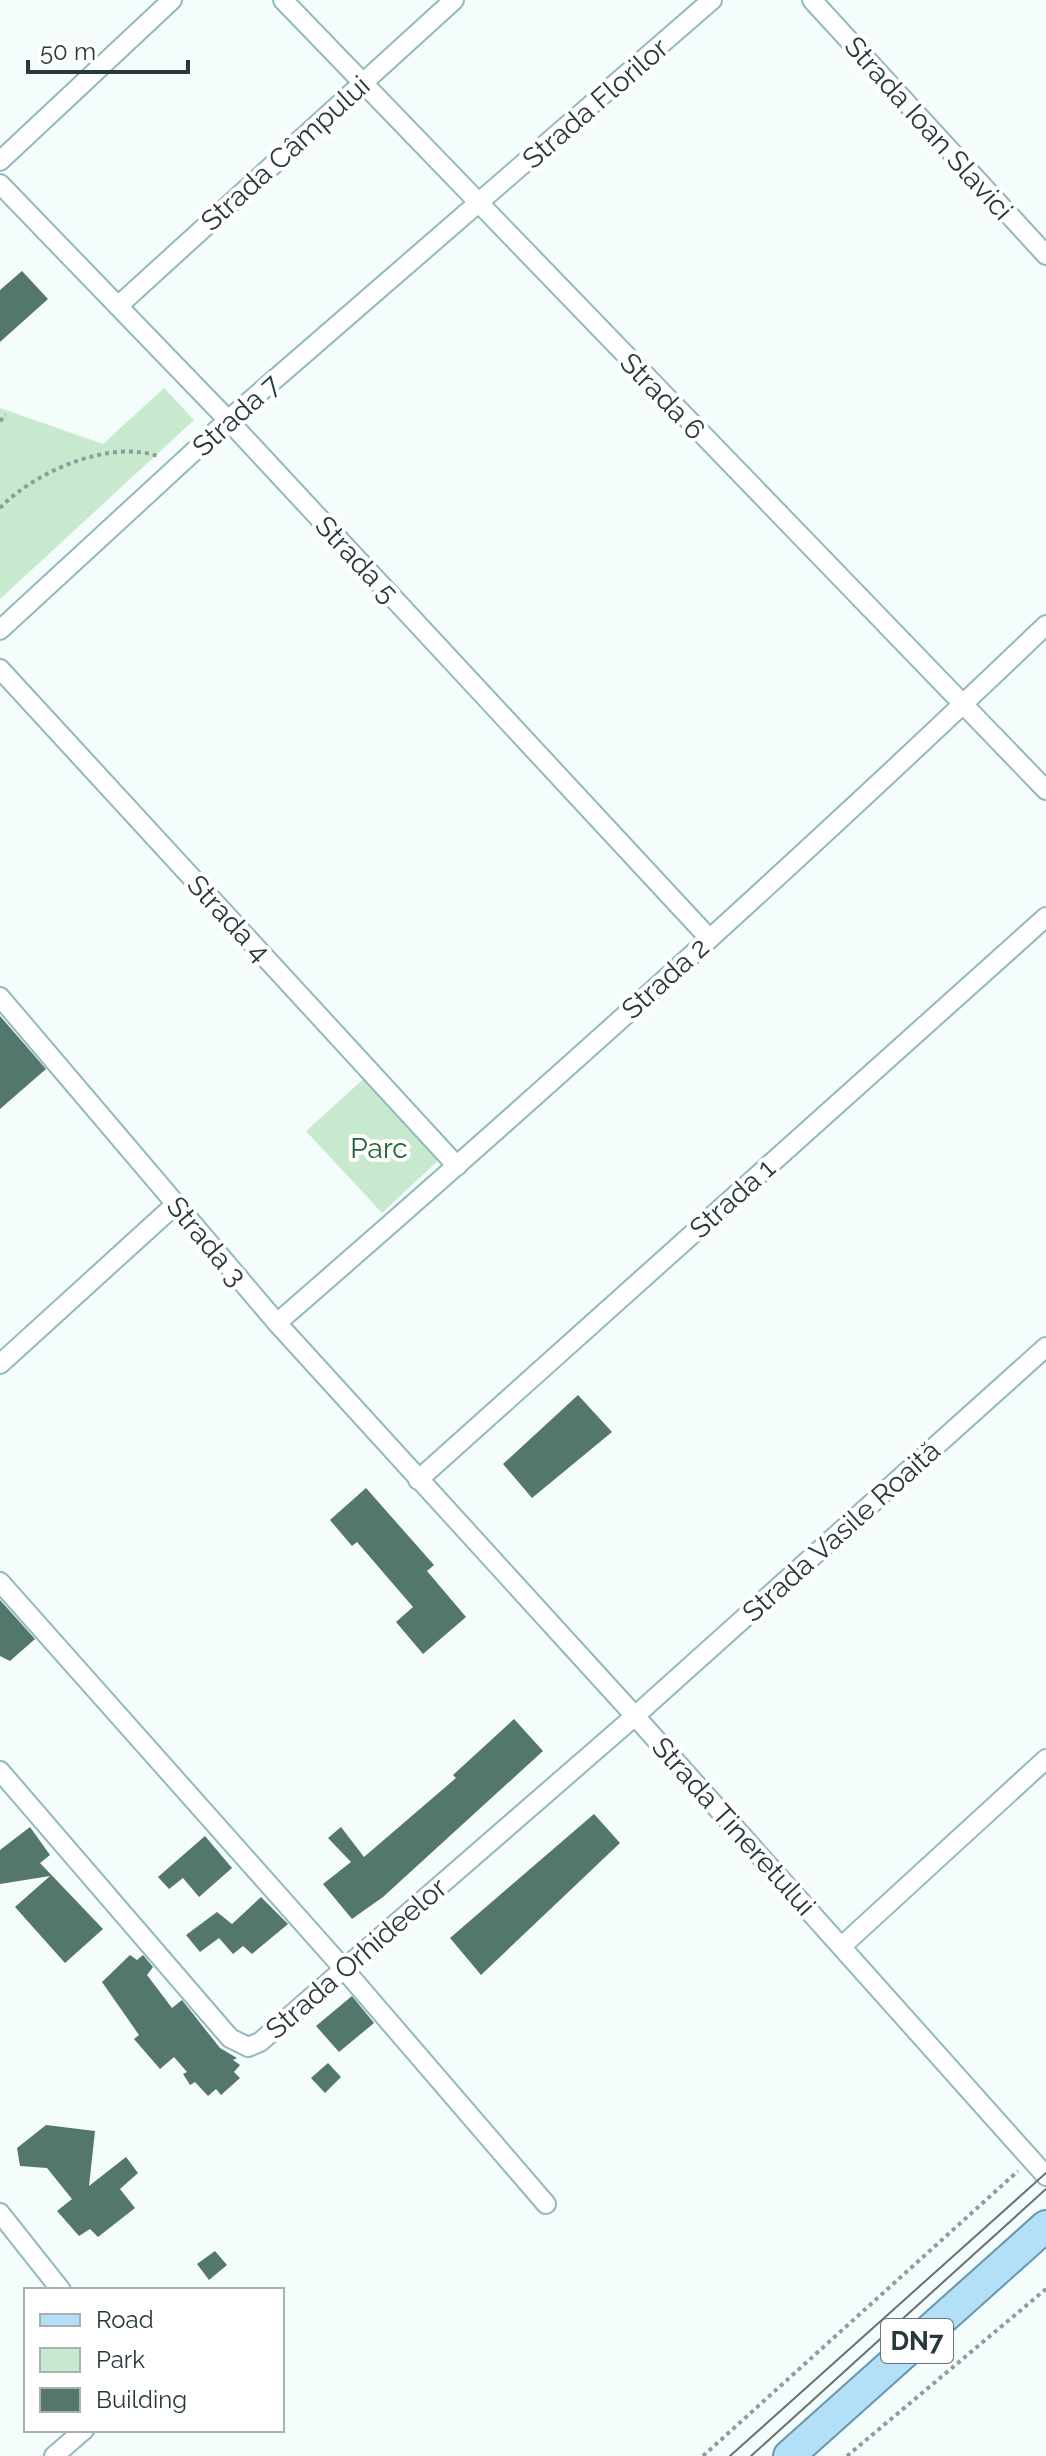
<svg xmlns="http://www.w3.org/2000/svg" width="1046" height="2456" font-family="Raleway,sans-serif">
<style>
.green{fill:#c7eace}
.building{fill:#53766d}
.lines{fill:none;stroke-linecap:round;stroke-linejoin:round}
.minor-casing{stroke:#92b9bd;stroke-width:22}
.primary-casing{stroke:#6297b1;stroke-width:34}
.path{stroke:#909c9d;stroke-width:4;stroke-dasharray:4 4;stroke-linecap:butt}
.minor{stroke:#fff;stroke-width:18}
.primary{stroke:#b3dff7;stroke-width:30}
.tram{stroke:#657374;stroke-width:2}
.labels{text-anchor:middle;stroke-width:8;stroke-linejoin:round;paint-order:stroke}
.shield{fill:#fff;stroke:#697476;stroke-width:2}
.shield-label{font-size:26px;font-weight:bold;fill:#29393b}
.street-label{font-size:28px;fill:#29393b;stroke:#fff}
.park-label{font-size:28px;fill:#226337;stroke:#fff}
</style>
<rect width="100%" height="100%" fill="#f4fcfc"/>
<g class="green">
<polygon points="164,388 194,420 0,599 0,408 103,444"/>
<polygon points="368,1075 443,1156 382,1213 306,1131"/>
</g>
<g class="building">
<polygon points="22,271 48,299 0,342 0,290"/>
<polygon points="0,1016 46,1069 0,1109"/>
<polygon points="578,1395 612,1432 532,1498 503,1464"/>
<polygon points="366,1488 434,1565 427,1571 466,1617 423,1654 396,1622 413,1607 357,1542 352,1546 330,1520"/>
<polygon points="0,1600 35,1639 10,1661 0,1656"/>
<polygon points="514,1719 543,1751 383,1897 352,1919 323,1884 351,1862 328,1838 341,1827 364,1857 456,1778 453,1775"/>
<polygon points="594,1814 620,1843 481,1975 450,1938"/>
<polygon points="30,1827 50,1855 40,1863 103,1929 65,1963 15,1907 50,1876 0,1884 0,1850"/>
<polygon points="205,1836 232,1868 199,1897 183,1878 169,1889 158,1877"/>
<polygon points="261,1897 288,1924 252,1954 243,1946 233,1954 219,1938 200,1952 186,1935 217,1912 232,1924"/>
<polygon points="130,1955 137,1960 143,1955 153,1967 147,1975 172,2008 182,2000 220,2048 237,2058 233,2060 240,2065 234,2072 240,2078 221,2095 216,2089 208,2096 195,2082 190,2085 183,2074 187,2072 174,2057 160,2069 134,2039 139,2035 102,1982"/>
<polygon points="352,1996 374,2023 339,2052 316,2026"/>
<polygon points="328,2063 341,2077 325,2093 311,2078"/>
<polygon points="46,2125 95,2131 89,2186 126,2157 138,2173 120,2189 135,2208 98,2237 90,2229 79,2236 57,2211 72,2199 47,2168 20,2166 17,2148"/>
<polygon points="215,2251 227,2265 209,2280 197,2264"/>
</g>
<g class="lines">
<defs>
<g id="minor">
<polyline points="283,0 1046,790"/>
<polyline points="812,0 1046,255"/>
<polyline points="0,161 172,0"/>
<polyline points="0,184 228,420 709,938"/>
<polyline points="118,306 454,0"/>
<polyline points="0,630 228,420 712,0"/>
<polyline points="0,669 457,1166"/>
<polyline points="0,997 277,1323 635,1716 1046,2176"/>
<path d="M277 1323C538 1096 796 865 1046 625"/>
<polyline points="0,1364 176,1204"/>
<polyline points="418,1480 1046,917"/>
<polyline points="0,1582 343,1968 546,2204"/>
<polyline points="0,1771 230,2038 248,2047 260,2042 635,1716 1046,1347"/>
<polyline points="842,1946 1046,1759"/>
<polyline points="0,2213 61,2290"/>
<polyline points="54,2456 84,2430"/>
</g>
<polyline id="primary" points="789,2456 1046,2226"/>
</defs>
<use href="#minor" class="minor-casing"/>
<use href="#primary" class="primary-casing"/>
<g class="path">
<polyline points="0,421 6,415"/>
<path d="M0 508C34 472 111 438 160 457"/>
<polyline points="703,2456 1018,2171"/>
<polyline points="847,2456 1046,2289"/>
</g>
<use href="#minor" class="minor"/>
<use href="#primary" class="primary"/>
<g class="tram">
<polyline points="730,2456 1046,2173"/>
<polyline points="751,2456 1046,2189"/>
</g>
</g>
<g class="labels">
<rect class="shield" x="881" y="2319" width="72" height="44" rx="6"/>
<g class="shield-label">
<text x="917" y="2350">DN7</text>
</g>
<g class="street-label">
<text transform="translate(595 103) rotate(-41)" y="10">Strada Florilor</text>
<text transform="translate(929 128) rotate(48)" y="10">Strada Ioan Slavici</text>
<text transform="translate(285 153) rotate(-42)" y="10">Strada Câmpului</text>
<text transform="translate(663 396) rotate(46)" y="10">Strada 6</text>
<text transform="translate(236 415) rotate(-42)" y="10">Strada 7</text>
<text transform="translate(357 559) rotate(47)" y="10">Strada 5</text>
<text transform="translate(229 918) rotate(47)" y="10">Strada 4</text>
<text transform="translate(665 978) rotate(-42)" y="10">Strada 2</text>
<text transform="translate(732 1198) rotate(-42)" y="10">Strada 1</text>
<text transform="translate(207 1241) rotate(50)" y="10">Strada 3</text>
<text transform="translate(841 1531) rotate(-42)" y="10">Strada Vasile Roaită</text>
<text transform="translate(734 1826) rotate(48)" y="10">Strada Tineretului</text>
<text transform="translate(356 1958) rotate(-41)" y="10">Strada Orhideelor</text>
</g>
<g class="park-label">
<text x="379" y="1158">Parc</text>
</g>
</g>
<rect x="24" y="2288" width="260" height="144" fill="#ffffff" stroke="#a9b0b1" stroke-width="2"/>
<rect x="40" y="2314" width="40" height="12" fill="#b3dff7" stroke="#a9b0b1" stroke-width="2"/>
<text x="96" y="2328" font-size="24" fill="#29393b">Road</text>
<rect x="40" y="2348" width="40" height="24" fill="#c7eace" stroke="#a9b0b1" stroke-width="2"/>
<text x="96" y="2368" font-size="24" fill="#29393b">Park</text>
<rect x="40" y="2388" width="40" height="24" fill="#53766d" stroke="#a9b0b1" stroke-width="2"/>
<text x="96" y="2408" font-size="24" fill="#29393b">Building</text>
<path d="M28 60v12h160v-12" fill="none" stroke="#29393b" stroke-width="4"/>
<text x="40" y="60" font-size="24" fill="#29393b" stroke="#ffffff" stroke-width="6" paint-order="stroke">50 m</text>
</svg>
